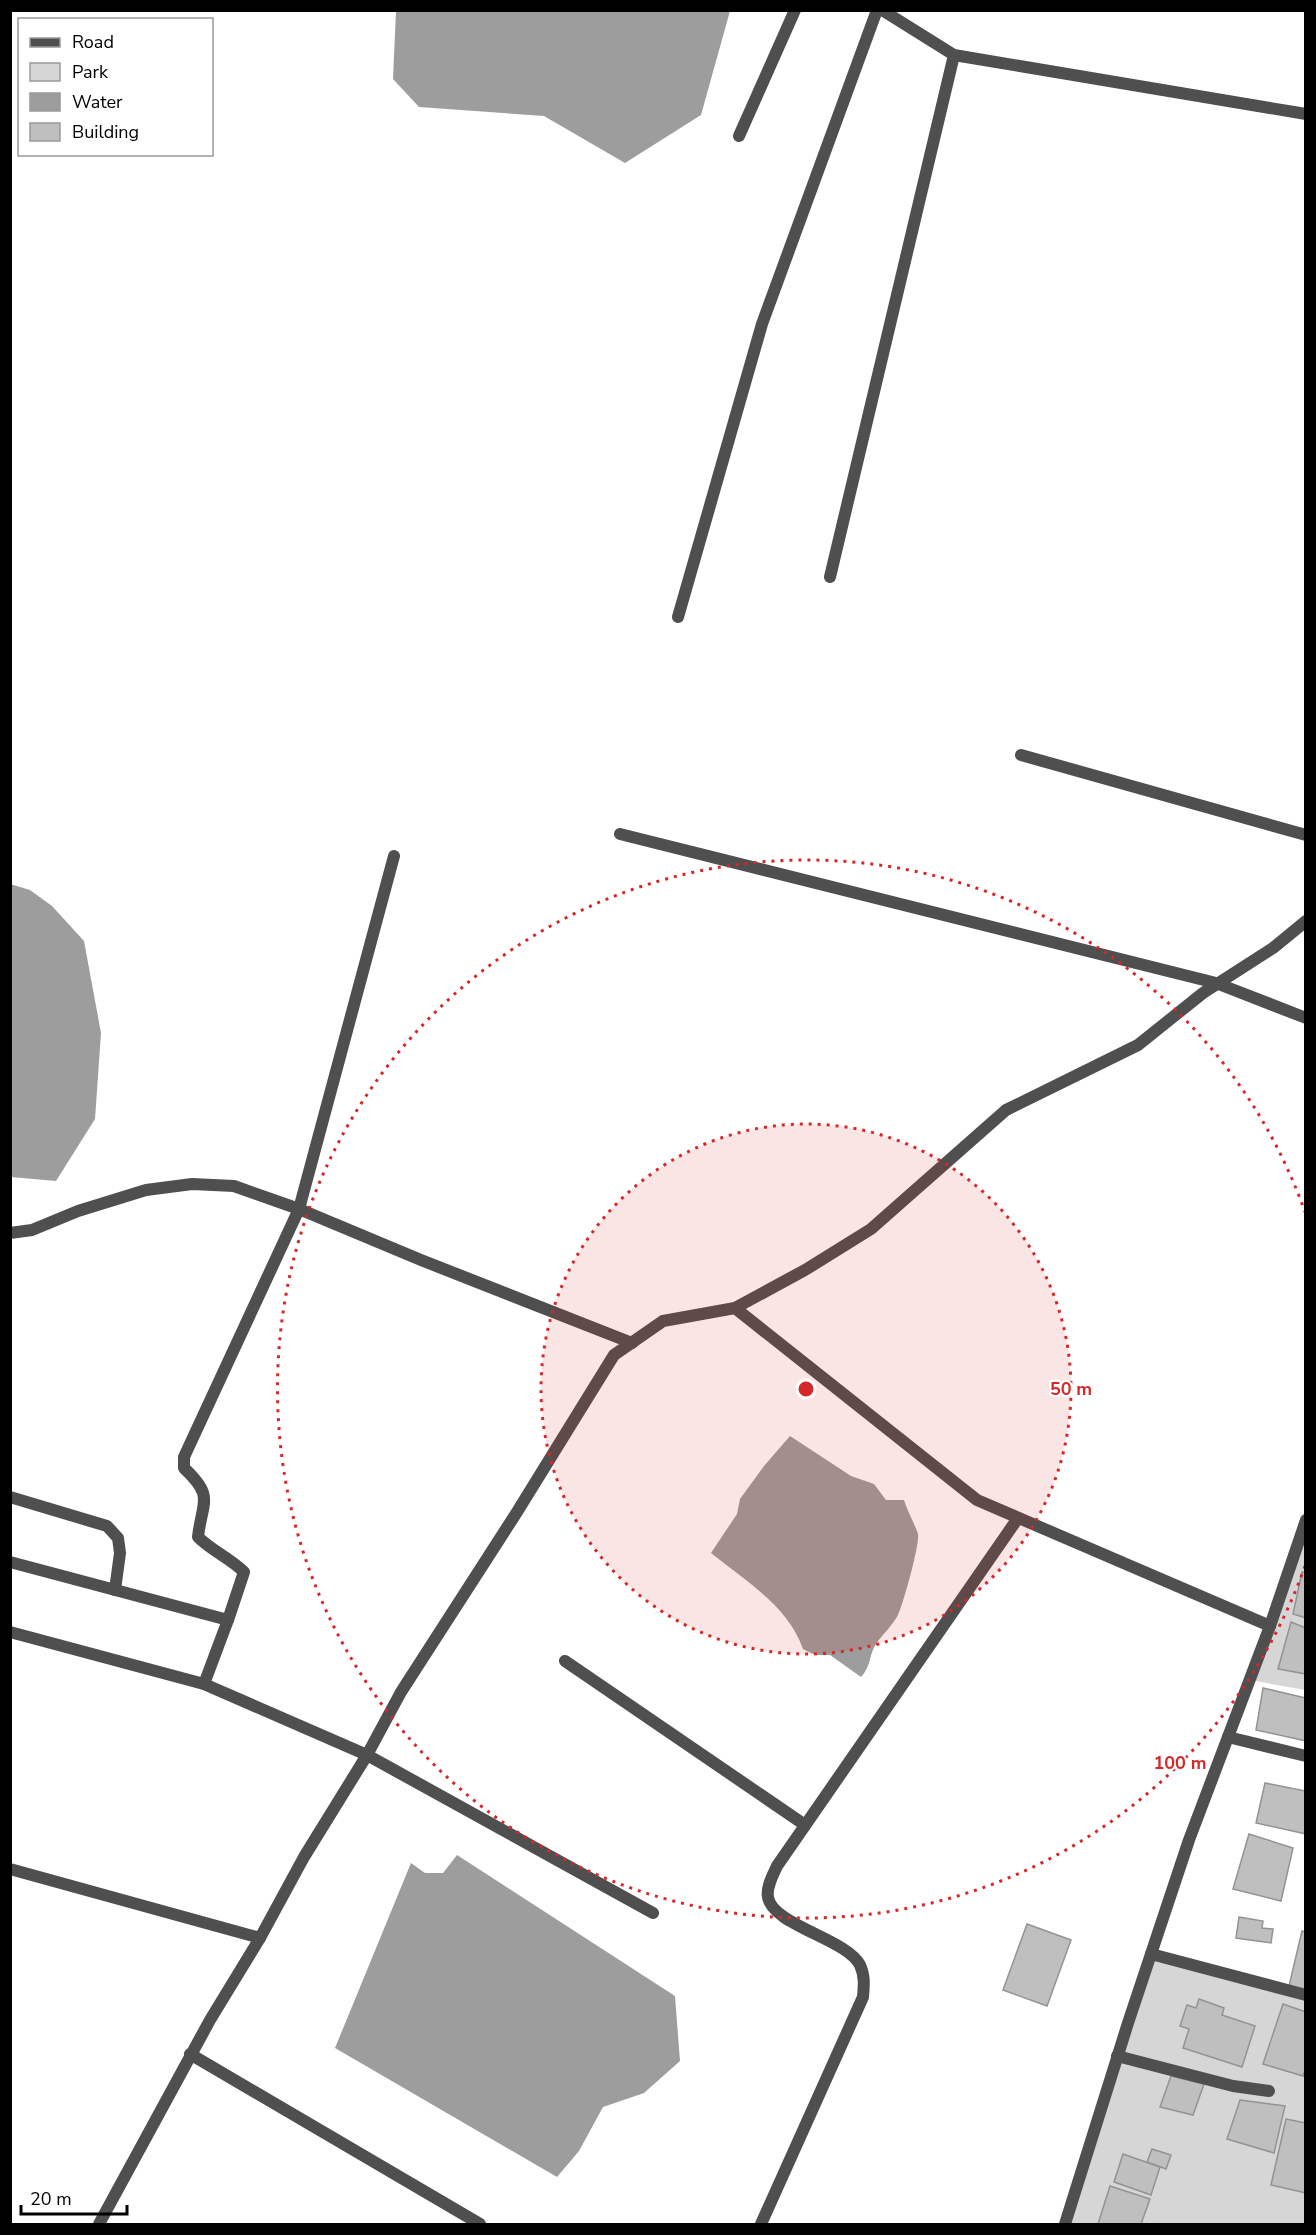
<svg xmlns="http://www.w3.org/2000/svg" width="1316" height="2235" font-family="'Nunito Sans',sans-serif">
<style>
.green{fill:#d6d6d6}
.water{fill:#9d9d9d}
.building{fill:#bfbfbf;stroke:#939393;stroke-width:1.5}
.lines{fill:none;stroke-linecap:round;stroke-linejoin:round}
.minor{stroke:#4f4f4f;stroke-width:12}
.tertiary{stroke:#4f4f4f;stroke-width:12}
.ring{fill:none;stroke:#d62828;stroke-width:3;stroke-dasharray:3 6}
.centre{fill:#d62828;stroke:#fff;stroke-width:3}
.ring-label{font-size:18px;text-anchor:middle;font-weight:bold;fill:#d62828;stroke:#fff;stroke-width:4.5;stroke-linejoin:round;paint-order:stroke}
</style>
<rect width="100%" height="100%" fill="#fff"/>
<g class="green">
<polygon points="1305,1515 1305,1690 1250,1680"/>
<polygon points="1151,1954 1305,1995 1305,2224 1065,2224"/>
</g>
<g class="water">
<polygon points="396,11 396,10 730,11 701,115 625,163 544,116 419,107 393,79"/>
<polygon points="10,884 30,890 52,906 84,941 101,1033 95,1119 56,1181 11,1177"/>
<path d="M790 1436 851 1476 874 1484 886 1500H904C907 1510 916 1527 918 1534 920 1544 903 1605 898 1615 892 1626 883 1634 876 1644 868 1657 872 1665 861 1677L830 1655H815L803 1649C788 1605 745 1581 711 1553L737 1514 740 1499 764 1466Z"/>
<polygon points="457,1855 675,1996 680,2061 644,2093 603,2107 579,2151 557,2177 335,2048 411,1863 425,1873 443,1873"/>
</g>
<g class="building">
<polygon points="1302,1572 1306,1573 1306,1618 1293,1614"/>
<polygon points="1291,1622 1306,1628 1306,1674 1278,1669"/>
<polygon points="1263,1688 1306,1698 1306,1741 1256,1730"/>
<polygon points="1265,1783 1306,1791 1306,1834 1256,1823"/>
<polygon points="1249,1834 1293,1848 1281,1901 1233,1889"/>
<polygon points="1239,1917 1263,1921 1262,1928 1273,1929 1271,1943 1236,1938"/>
<polygon points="1027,1924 1071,1940 1047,2006 1003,1990"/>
<polygon points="1302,1931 1306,1932 1306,1990 1289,1986"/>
<polygon points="1199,1999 1224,2008 1222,2015 1255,2026 1242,2067 1183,2048 1189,2029 1180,2026 1187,2005 1196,2008"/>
<polygon points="1283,2004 1306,2012 1306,2067 1303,2076 1263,2064"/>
<polygon points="1171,2076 1204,2084 1193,2115 1160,2107"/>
<polygon points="1240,2100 1285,2106 1274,2153 1227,2139"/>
<polygon points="1286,2119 1306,2123 1306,2193 1271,2185"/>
<polygon points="1152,2149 1171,2155 1166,2169 1147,2162"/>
<polygon points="1123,2154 1160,2167 1151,2195 1114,2182"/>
<polygon points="1110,2186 1150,2199 1141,2224 1098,2224"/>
</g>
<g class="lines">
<g class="minor">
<polyline points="882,10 954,55 1306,114"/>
<polyline points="739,136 795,10"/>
<polyline points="830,577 954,55"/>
<polyline points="678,617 762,324 877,10"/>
<polyline points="1021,755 1306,835"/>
<polyline points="620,834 1216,983 1306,1018"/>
<polyline points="10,1233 32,1230 78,1211 146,1190 192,1184 234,1186 299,1209 421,1260 632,1343"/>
<polyline points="735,1308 977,1500 1270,1626"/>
<polyline points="10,1497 107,1526 118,1538 120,1553 115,1590"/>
<polyline points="10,1562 228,1620"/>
<polyline points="10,1632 204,1684 367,1755 653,1913"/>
<polyline points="565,1661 805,1825"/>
<path d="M204 1684 228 1620 244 1572C230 1558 212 1551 198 1537 202 1501 215 1497 184 1468V1457L299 1209 394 856"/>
<polyline points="1228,1737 1306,1756"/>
<polyline points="10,1869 260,1938"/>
<polyline points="1151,1954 1306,1995"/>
<polyline points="190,2054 480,2224"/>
<polyline points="1117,2056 1233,2086 1269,2091"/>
<polyline points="99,2224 210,2020 260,1938 304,1857 367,1755 401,1692 517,1512 614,1355 663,1321 735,1308 805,1270 871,1229 1006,1110 1138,1045 1203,993 1273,948 1306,921"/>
<path d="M761 2224 863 1997C864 1986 865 1976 860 1965 847 1939 772 1925 768 1897 766 1887 773 1875 777 1866L1018 1518"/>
</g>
<polyline class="tertiary" points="1065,2224 1128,2023 1189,1840 1270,1626 1306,1520"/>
</g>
<circle cx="806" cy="1389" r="265" fill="#d62828" fill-opacity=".12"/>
<g class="ring">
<circle cx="806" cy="1389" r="265"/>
<path d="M1305 1566A529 529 0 1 1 1305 1212"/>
</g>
<circle cx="806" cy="1389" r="9" class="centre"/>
<g class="ring-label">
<text x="1071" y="1395">50 m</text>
<text x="1180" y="1769">100 m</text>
</g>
<rect width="1316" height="2235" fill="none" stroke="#000000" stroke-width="24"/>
<rect x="18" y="18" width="195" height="138" fill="#ffffff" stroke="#999999" stroke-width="1.5"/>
<rect x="30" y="38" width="30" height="9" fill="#4f4f4f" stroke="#999999" stroke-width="1.5"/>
<text x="72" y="48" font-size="18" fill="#000000">Road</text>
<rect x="30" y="63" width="30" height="18" fill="#d6d6d6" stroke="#999999" stroke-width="1.5"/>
<text x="72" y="78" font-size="18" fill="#000000">Park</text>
<rect x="30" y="93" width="30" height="18" fill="#9d9d9d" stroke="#999999" stroke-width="1.5"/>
<text x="72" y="108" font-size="18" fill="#000000">Water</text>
<rect x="30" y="123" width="30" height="18" fill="#bfbfbf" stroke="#999999" stroke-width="1.5"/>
<text x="72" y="138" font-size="18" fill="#000000">Building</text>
<path d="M21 2205v9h106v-9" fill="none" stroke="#000000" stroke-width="3"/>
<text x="30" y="2205" font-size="18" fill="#000000" stroke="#ffffff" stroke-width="4.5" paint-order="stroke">20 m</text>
</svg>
